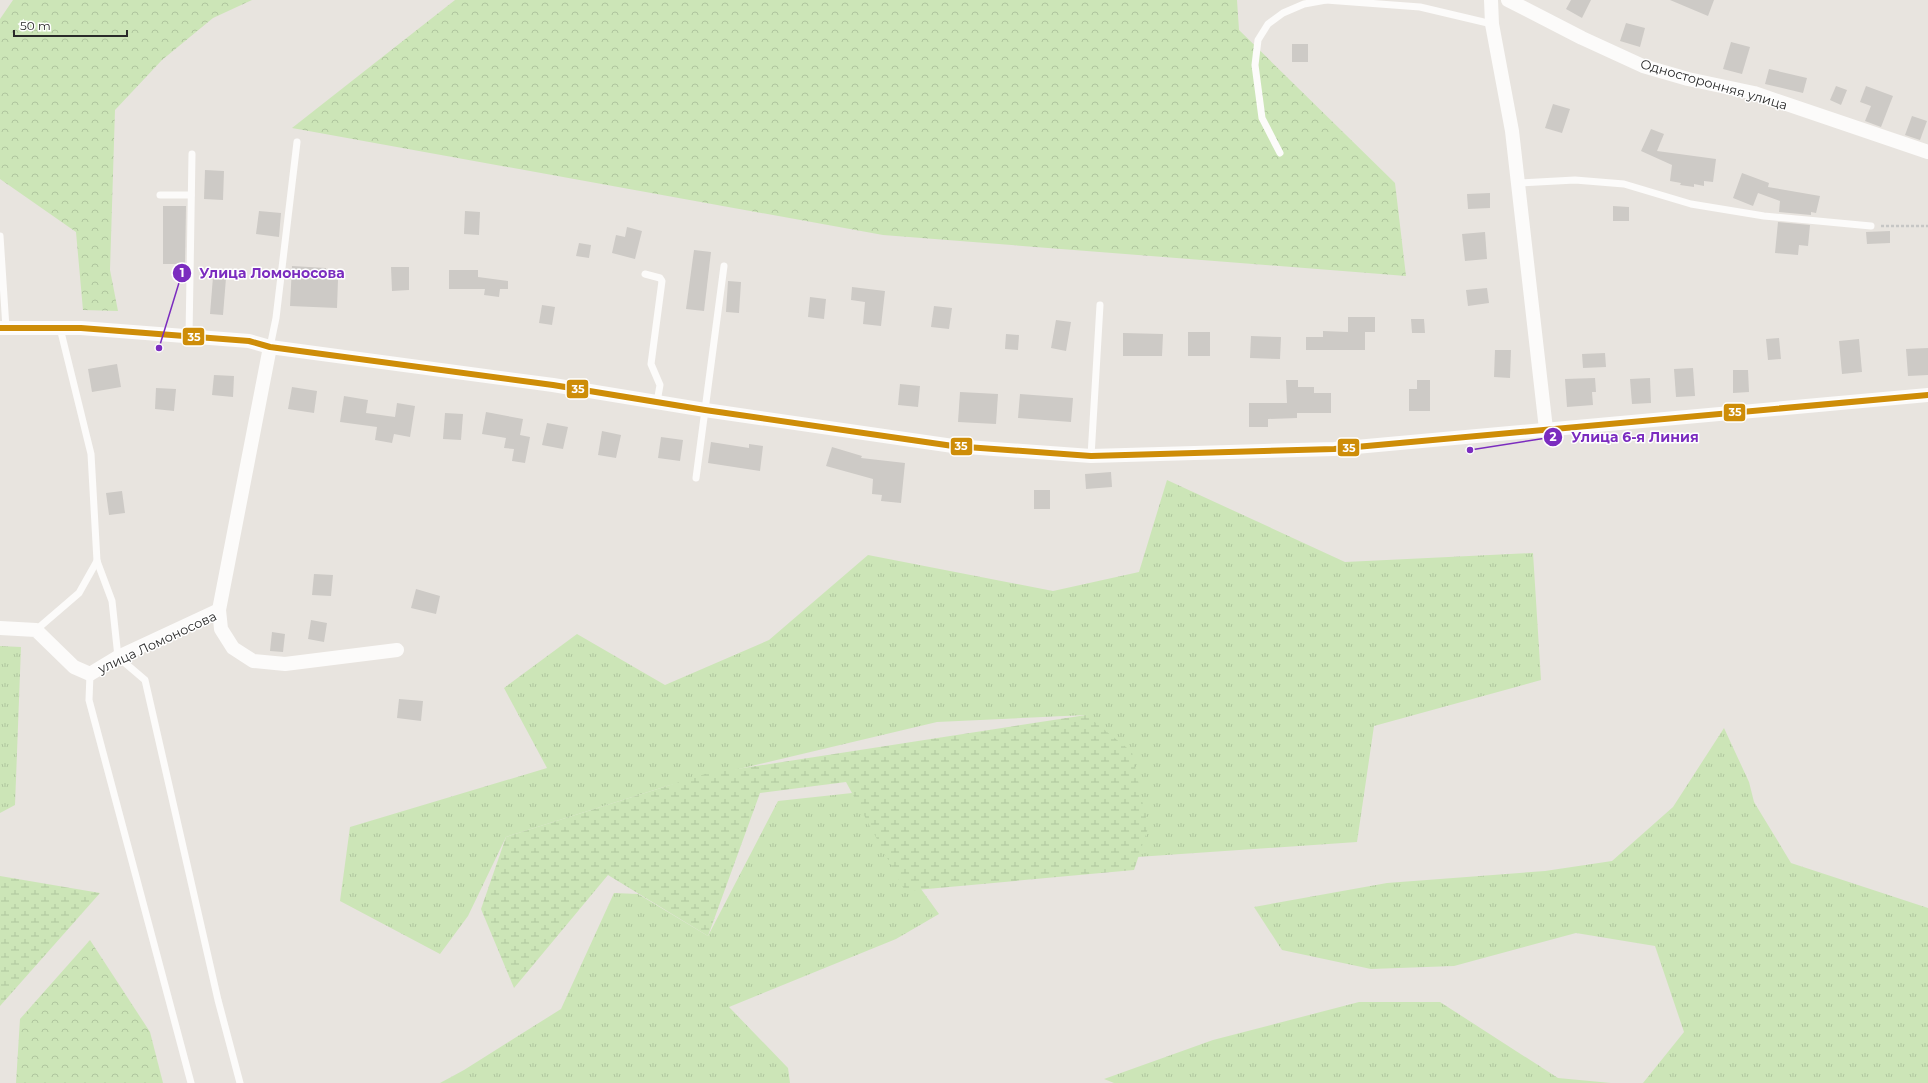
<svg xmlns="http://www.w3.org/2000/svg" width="1928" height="1083" font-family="Montserrat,sans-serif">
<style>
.grass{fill:url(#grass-tufts)}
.forest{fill:url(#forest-crowns)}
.wetland{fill:url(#wetland-marsh)}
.building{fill:#cdcac6}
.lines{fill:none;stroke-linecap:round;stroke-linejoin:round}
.path{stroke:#c6c6c5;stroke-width:2.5;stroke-dasharray:3 2;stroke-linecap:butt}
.lane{stroke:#fcfbfa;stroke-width:7}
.street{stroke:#fcfbfa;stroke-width:14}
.bus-1-casing{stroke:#fff;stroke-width:9}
.bus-1{stroke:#ce8d08;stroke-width:6}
.labels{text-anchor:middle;stroke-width:3;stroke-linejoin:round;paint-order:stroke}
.street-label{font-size:13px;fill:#2a2a2a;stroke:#fff}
.leader{fill:none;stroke:#7b2cbf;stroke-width:1.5}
.callout-dot{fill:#7b2cbf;stroke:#fff;stroke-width:1.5}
.mark-label{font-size:12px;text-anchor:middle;font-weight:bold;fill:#fff}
.callout-label{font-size:14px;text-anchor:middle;font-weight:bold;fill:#7b2cbf;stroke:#fff;stroke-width:3;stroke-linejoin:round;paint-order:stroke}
.line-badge{stroke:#fff;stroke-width:1.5}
.badge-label{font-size:11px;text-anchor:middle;font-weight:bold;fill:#fff}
</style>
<defs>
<pattern id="grass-tufts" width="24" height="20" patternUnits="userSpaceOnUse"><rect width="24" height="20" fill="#cce5b7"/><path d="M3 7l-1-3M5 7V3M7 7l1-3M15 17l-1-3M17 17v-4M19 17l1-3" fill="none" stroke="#afc59e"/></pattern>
<pattern id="forest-crowns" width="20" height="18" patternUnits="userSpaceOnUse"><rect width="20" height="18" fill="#cce5b7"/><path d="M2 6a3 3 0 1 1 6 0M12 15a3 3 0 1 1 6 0" fill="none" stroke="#afc59e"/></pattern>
<pattern id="wetland-marsh" width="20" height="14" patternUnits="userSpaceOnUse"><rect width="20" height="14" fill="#cce5b7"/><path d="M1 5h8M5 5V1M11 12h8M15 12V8" fill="none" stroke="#afc59e"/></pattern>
</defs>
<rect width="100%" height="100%" fill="#e8e4df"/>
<g class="grass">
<polygon points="1167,480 1345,562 1533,553 1541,680 1374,726 1357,842 1108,859 1086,715 937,722 667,786 506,837 468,916 440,954 340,901 350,827 547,768 504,688 577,634 665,685 769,640 868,555 1053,591 1139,572"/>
<polygon points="0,646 21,647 15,805 0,813"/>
<polygon points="1724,728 1749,782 1754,802 1791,863 1928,908 1928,1083 1643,1083 1684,1032 1655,946 1576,933 1454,966 1371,969 1282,950 1254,907 1387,883 1545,871 1612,861 1673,807"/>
<polygon points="852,793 939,914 896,939 729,1007 788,1068 790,1083 440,1083 464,1070 561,1009 614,893 638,894 708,936 778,801"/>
<polygon points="1359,1002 1440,1002 1558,1078 1611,1083 1114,1083 1104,1079 1213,1040"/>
</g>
<g class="forest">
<polygon points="13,0 252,0 213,18 162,60 115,110 110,270 118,311 83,310 76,232 0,179 0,19"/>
<polygon points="455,0 1237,0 1239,30 1395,183 1406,276 883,235 292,128"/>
<polygon points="90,940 150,1032 163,1083 16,1083 20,1019"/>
</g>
<g class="wetland">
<polygon points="1086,715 1132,752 1148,828 1134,870 905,891 846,782 760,793 708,936 608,875 514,988 481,909 506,837 705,774"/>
<polygon points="0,876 100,893 0,1006"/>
</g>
<g class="building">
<polygon points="1571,0 1591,0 1582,18 1566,9"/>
<polygon points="1670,0 1714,0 1708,16"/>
<polygon points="1626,23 1645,28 1640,47 1620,41"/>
<polygon points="1731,42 1750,47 1742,74 1723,69"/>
<rect x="1292" y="44" width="16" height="18"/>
<polygon points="1769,69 1807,78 1803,93 1765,84"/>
<polygon points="1836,86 1847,90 1841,105 1830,100"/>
<polygon points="1866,86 1893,96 1881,127 1865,121 1871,106 1860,102"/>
<polygon points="1553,104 1570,109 1562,133 1545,128"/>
<polygon points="1912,116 1927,121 1920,140 1905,135"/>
<polygon points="1651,129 1664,134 1657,151 1716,159 1713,182 1704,181 1704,186 1694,184 1694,187 1680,185 1681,183 1670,181 1672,165 1641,151"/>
<polygon points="205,170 224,171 223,200 204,199"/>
<polygon points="1742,173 1769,183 1768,187 1820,196 1816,213 1811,212 1811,215 1779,212 1780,201 1758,193 1753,206 1733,198"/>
<polygon points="1490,193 1490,208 1468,209 1467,194"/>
<polygon points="163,206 186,206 185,264 163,264"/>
<polygon points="1613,206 1629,207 1629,221 1613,221"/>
<polygon points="259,211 281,213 279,237 256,234"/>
<polygon points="465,211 480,212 479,235 464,234"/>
<polygon points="1778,222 1810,225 1808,246 1799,245 1798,255 1775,253"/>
<polygon points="627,227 642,231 635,259 612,253 616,235 625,237"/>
<polygon points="1890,231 1890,243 1867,244 1866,232"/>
<polygon points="1485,232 1487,259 1465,261 1462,234"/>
<polygon points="579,243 591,245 589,258 576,256"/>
<polygon points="694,250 711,252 704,311 686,309"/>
<polygon points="292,266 326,268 326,279 338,280 337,308 290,306"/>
<polygon points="391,267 409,267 409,290 392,291"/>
<polygon points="449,270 478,270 478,277 508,281 508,289 500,289 499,297 484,295 485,289 449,289"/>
<polygon points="213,277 226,278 223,315 210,314"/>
<polygon points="728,281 741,282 739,313 726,312"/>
<polygon points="852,287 885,291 881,326 863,324 865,302 851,300"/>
<polygon points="1487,288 1489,303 1468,306 1466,290"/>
<polygon points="810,297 826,299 824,319 808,317"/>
<polygon points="542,305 555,307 552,325 539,323"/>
<polygon points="934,306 952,308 949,329 931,327"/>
<polygon points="1348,317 1375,317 1375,332 1365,332 1365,350 1306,350 1306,337 1323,337 1323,331 1348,332"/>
<polygon points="1411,319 1424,319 1425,333 1412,333"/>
<polygon points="1056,320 1071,322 1066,351 1051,348"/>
<rect x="1188" y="332" width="22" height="24"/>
<polygon points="1123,333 1163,334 1162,356 1123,356"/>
<polygon points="1006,334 1019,335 1018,350 1005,349"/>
<polygon points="1251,336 1281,337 1280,359 1250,358"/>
<polygon points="1779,338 1781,359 1768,360 1766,339"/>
<polygon points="1859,339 1862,372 1842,374 1839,341"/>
<polygon points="1928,348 1928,375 1908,376 1906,349"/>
<polygon points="1495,350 1511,350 1510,378 1494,377"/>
<polygon points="1605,353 1606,367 1583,368 1582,354"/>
<polygon points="117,364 121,387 92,392 88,369"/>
<polygon points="1693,368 1695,396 1676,397 1674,369"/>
<polygon points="1733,370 1748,370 1749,392 1733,393"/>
<polygon points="214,375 234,376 233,397 212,395"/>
<polygon points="1595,378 1596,392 1592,392 1593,405 1567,407 1565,379"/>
<polygon points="1650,378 1651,403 1632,404 1630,379"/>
<polygon points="1286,380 1298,380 1298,387 1314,387 1314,393 1331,393 1331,413 1297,413 1297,418 1268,419 1268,427 1249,427 1249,403 1287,403"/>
<polygon points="1417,380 1430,380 1430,411 1409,411 1409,389 1417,389"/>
<polygon points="900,384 920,386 918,407 898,405"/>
<polygon points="292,387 317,391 314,413 288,409"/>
<polygon points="156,388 176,389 174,411 155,409"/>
<polygon points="960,392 998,394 996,424 958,422"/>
<polygon points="1020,394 1073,398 1071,422 1018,418"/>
<polygon points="344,396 368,400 366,413 395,417 397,403 415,406 410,437 394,434 392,443 375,440 377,427 340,422"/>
<polygon points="486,412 523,419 520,435 530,437 525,463 512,461 514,449 504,448 506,438 482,434"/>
<polygon points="445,413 463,414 461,440 443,439"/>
<polygon points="547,423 568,427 563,449 542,445"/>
<polygon points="602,431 621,435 616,458 598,455"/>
<polygon points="661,437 683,440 680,461 658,458"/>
<polygon points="711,442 749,448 749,444 763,446 760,471 708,463"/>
<polygon points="832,447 862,456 861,458 905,463 901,503 881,501 882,495 872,494 873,479 826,466"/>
<polygon points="1111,472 1112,487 1086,489 1085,474"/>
<rect x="1034" y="490" width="16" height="19"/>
<polygon points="122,491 125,513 109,515 106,493"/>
<polygon points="314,574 333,575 331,596 312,595"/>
<polygon points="416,589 440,596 436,614 411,608"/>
<polygon points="311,620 327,623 324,642 308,639"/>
<polygon points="272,632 285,634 283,652 270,651"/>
<polygon points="399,699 423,701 421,721 397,718"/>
</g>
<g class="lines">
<polyline class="path" points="1881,226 1928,226"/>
<g class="lane">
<polyline points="1326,0 1420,7 1492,24"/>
<polyline points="1280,153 1262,118 1255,65 1258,40 1268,24 1283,13 1304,4 1326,0"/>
<polyline points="1518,183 1575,180 1624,184 1691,204 1764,216 1871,226"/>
<polyline points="160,195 191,195"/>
<polyline points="0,236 6,328"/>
<polyline points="645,274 660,278 662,281 651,364 660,385 657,402"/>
<polyline points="60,328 91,454 97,561 112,601 118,657 145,680 218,1000 240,1083"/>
<polyline points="189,337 192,154"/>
<polyline points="270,347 276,318 297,142"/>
<polyline points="1091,456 1100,305"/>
<polyline points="696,478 724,266"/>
<polyline points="36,630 79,593 97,561"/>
<polyline points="90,674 89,700 191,1083"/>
</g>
<g class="street">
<polyline points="1491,0 1492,24 1512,131 1546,429"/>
<polyline points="1508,0 1582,38 1643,66 1688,79 1754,93 1928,152"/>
<polyline points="0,328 81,328 249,341 270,347 553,385 705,410 953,446 1091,456 1334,449 1928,395"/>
<polyline points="219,610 270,347"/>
<polyline points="0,628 36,630 74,667 90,674 118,657 219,610 221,629 233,648 253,661 285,664 397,650"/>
</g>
<defs>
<polyline id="bus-1" points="0,328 81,328 249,341 270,347 553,385 705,410 953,446 1091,456 1334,449 1928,395"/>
</defs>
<use href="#bus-1" class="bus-1-casing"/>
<use href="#bus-1" class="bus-1"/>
</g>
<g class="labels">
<g class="street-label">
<text transform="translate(1714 84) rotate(16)" y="5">Односторонняя улица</text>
<text transform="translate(157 642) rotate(-25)" y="5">улица Ломоносова</text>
</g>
</g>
<path class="leader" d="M159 348L182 273M1470 450L1553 437"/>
<g class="callout-dot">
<circle cx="159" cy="348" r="4"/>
<circle cx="1470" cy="450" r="4"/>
<circle cx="182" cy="273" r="10"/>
<circle cx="1553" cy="437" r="10"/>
</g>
<g class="mark-label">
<text x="182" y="277">1</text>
<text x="1553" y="441">2</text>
</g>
<g class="callout-label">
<text x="272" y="278">Улица Ломоносова</text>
<text x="1635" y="442">Улица 6-я Линия</text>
</g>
<g class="line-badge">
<rect x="182" y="327" width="23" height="19" rx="4" fill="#ce8d08"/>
<rect x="566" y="379" width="23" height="20" rx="4" fill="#ce8d08"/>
<rect x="1723" y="403" width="23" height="19" rx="4" fill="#ce8d08"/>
<rect x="950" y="437" width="23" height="19" rx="4" fill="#ce8d08"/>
<rect x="1337" y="438" width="23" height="19" rx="4" fill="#ce8d08"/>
</g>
<g class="badge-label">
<text x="194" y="341">35</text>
<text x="578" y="393">35</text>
<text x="1735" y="416">35</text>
<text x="961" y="450">35</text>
<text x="1349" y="452">35</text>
</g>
<path d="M14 30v6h113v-6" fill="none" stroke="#2a2a2a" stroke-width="2"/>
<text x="20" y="30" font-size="12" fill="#2a2a2a" stroke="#ffffff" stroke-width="3" paint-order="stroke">50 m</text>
</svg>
